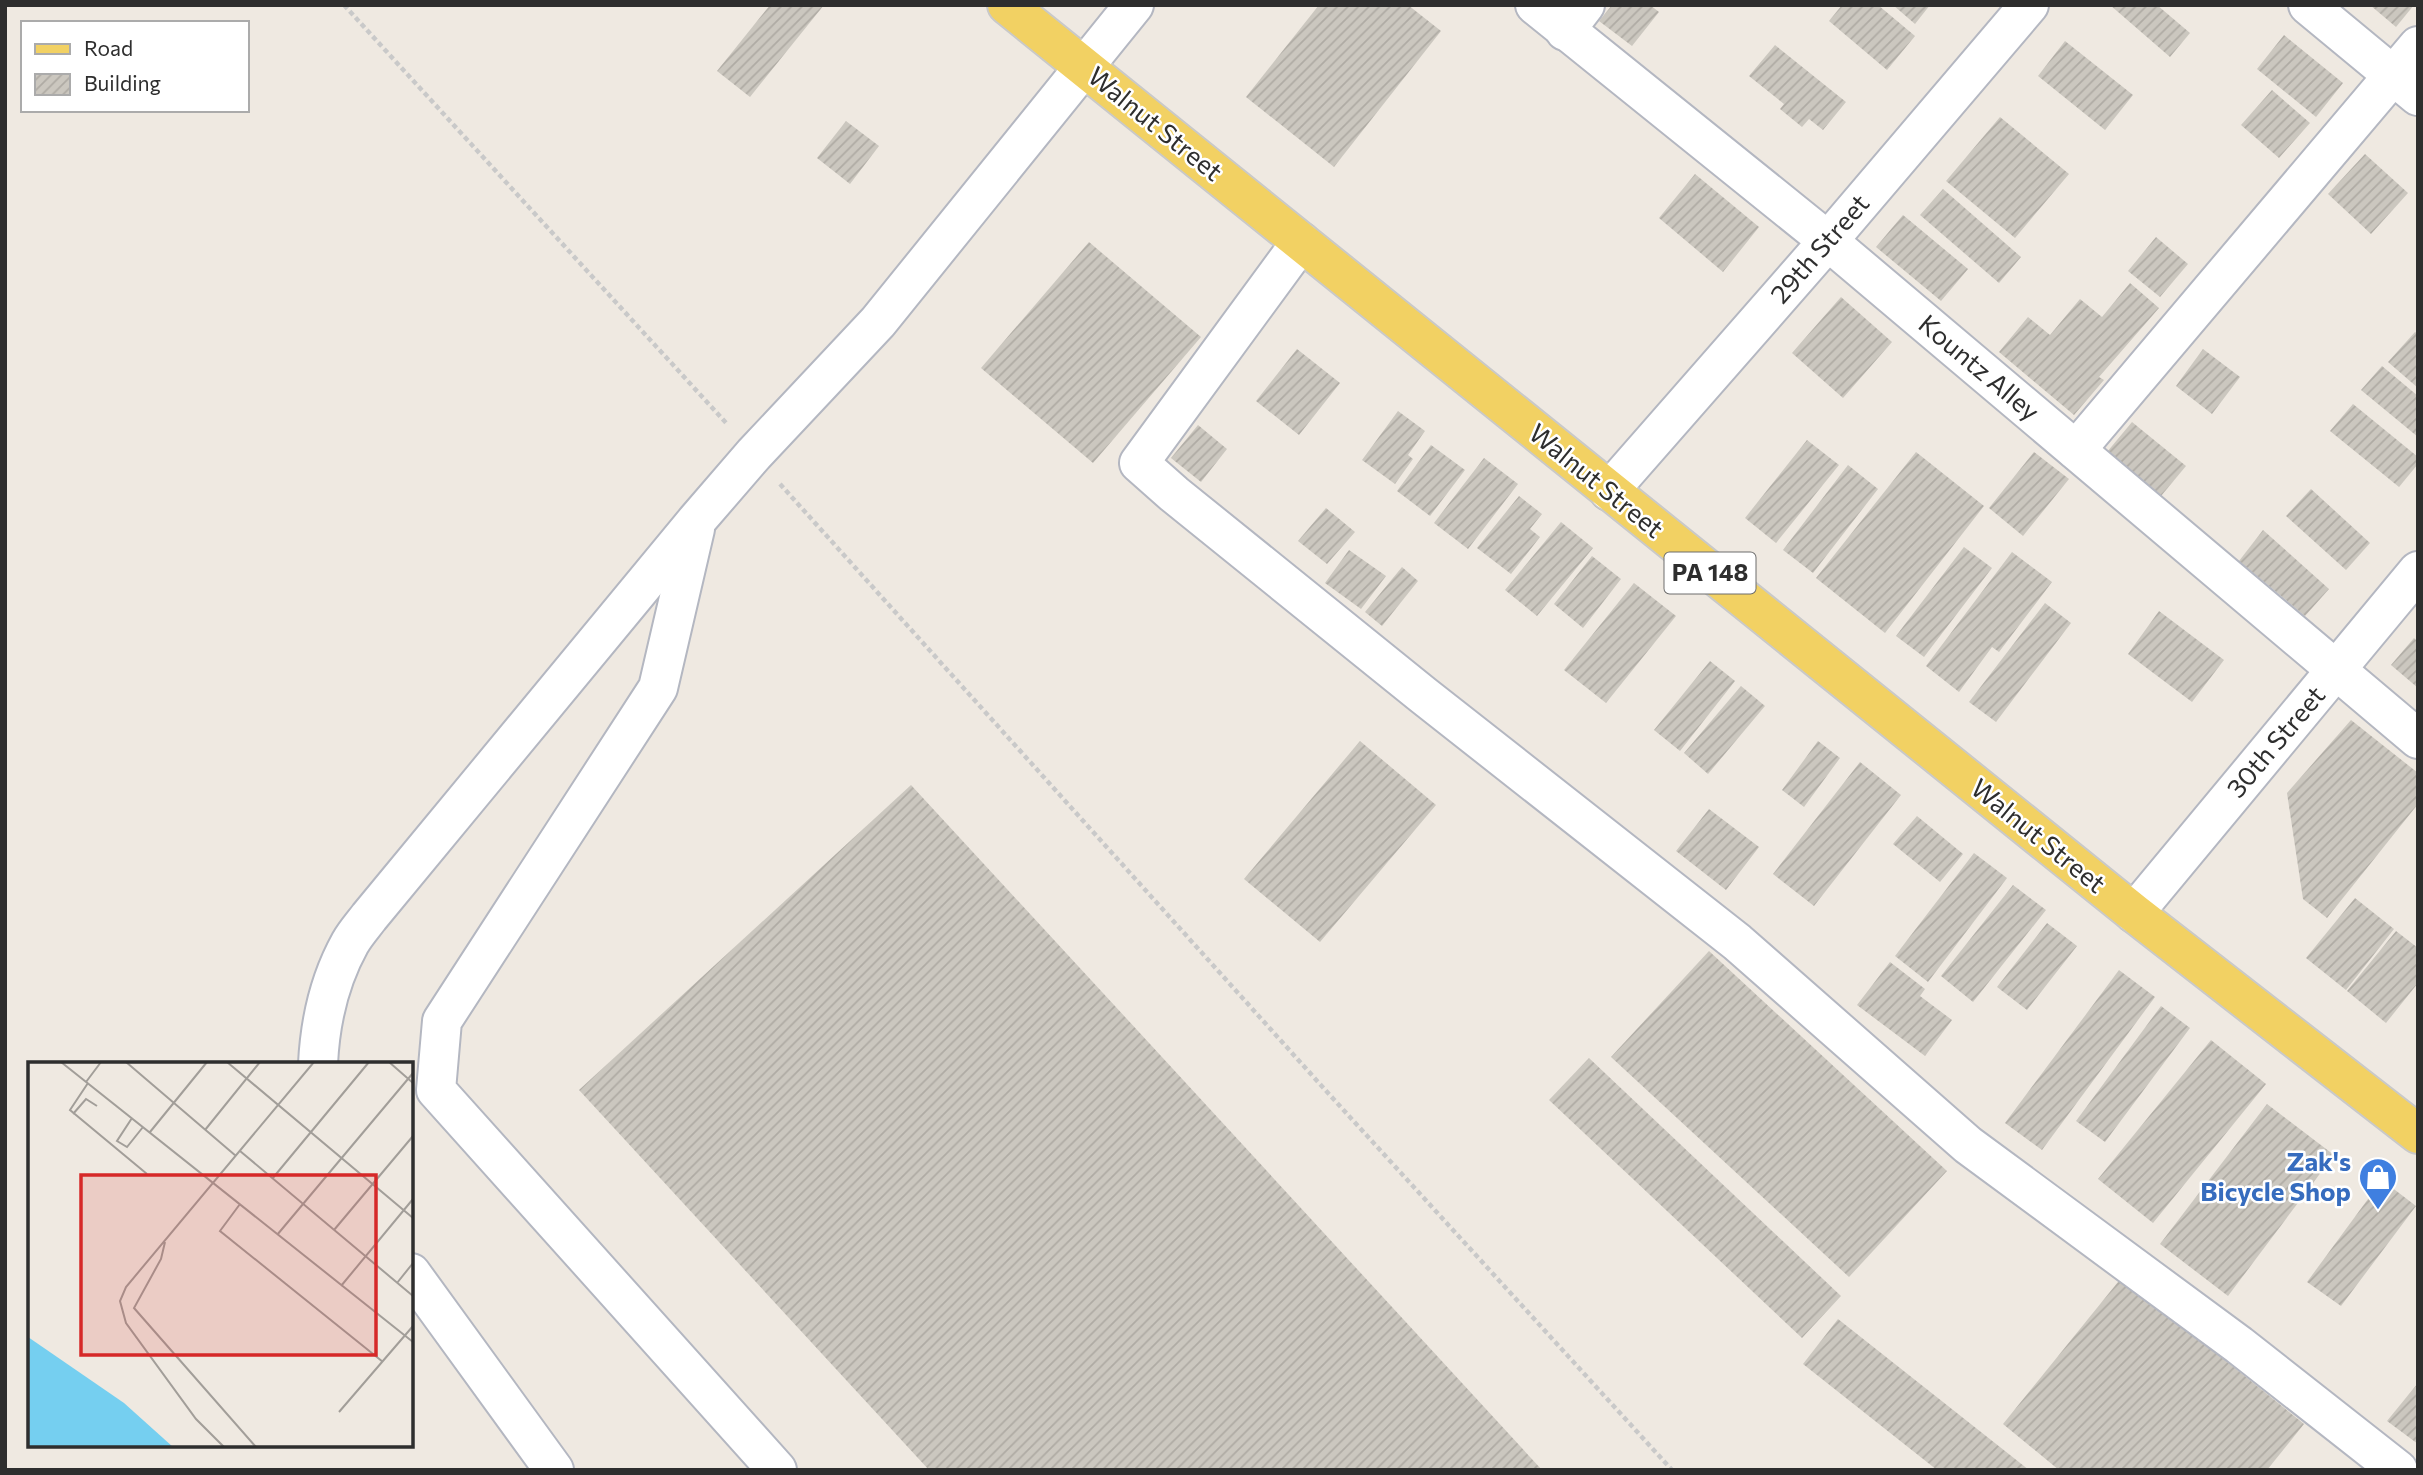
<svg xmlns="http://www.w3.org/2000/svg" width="2423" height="1475" font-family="Commissioner,sans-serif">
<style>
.building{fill:url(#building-hatch)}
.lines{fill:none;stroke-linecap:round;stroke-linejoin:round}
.minor-casing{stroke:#b4b7c1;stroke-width:42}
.major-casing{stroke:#c9c9c9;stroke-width:42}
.path{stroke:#c9c9c9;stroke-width:4.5;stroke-dasharray:5 3.5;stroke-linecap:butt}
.minor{stroke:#fff;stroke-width:38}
.major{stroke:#f2d163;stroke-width:38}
.labels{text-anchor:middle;stroke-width:5;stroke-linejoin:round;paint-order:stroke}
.shield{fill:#fff;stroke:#6d6d6d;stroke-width:2}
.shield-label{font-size:24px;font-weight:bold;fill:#2e2e2e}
.street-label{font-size:26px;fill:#2e2e2e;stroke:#fff}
.shop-label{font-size:26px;font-weight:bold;fill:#366cbe;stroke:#fff;text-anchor:end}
.inset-road{fill:none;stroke:#a29e99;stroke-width:2}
.view{fill:#d62828;fill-opacity:0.15;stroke:#d62828;stroke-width:3.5}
.inset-edge{fill:none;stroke:#2e2e2e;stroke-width:3.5}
</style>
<defs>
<pattern id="building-hatch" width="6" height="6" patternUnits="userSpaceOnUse" patternTransform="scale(1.75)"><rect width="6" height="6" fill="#cbc7bf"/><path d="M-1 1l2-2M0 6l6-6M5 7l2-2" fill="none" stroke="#afaba4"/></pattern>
</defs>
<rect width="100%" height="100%" fill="#efe9e1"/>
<g class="building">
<polygon points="770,5 824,5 750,97 717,71"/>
<polygon points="1319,5 1408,5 1441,31 1334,167 1246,97"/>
<polygon points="1612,5 1650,5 1659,12 1632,46 1599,21"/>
<polygon points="1842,5 1878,5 1915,36 1887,70 1829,21"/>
<polygon points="1893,5 1930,5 1915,24"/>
<polygon points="2110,5 2157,5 2190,33 2170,57"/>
<polygon points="2370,5 2414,5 2396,27"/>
<polygon points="2284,35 2343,83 2316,117 2257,69"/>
<polygon points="2065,41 2133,95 2105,130 2038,76"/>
<polygon points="1775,45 1846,102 1823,130 1809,119 1802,127 1780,109 1784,104 1749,76"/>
<polygon points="2272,90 2310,123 2279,158 2241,125"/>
<polygon points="2000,117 2069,174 2015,238 1946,181"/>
<polygon points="846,121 879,146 850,184 817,158"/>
<polygon points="2365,154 2408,193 2371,234 2328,194"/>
<polygon points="1695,174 1759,227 1723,272 1659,218"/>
<polygon points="1943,189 2021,257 1999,283 1920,215"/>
<polygon points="1903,215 1968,269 1941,301 1876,247"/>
<polygon points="2156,237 2188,264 2160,297 2128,271"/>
<polygon points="1089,242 1201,337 1093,463 981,368"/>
<polygon points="2130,283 2159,308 2099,377 2104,380 2074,415 1999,352 2028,317 2050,335 2080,299 2102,317"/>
<polygon points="1841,297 1892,342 1843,398 1792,353"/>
<polygon points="2415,332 2418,334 2418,388 2388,362"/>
<polygon points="1297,349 1340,383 1299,435 1256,401"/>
<polygon points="2203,349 2240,377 2212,414 2176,386"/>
<polygon points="2382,366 2418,396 2418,437 2361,390"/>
<polygon points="2353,404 2418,457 2418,464 2399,487 2330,431"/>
<polygon points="1398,411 1425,431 1408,455 1413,459 1395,484 1362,460"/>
<polygon points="2132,422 2186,466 2161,496 2107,452"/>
<polygon points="1198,425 1227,449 1201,482 1171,458"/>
<polygon points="1807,440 1839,465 1776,543 1745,518"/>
<polygon points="1431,445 1465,470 1430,516 1397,491"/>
<polygon points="1916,452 1984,506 1885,633 1816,578"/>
<polygon points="2034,452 2069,479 2023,536 1989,508"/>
<polygon points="1484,458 1518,484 1468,549 1434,523"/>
<polygon points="1848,465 1878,489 1813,573 1783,550"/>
<polygon points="2311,489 2370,543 2346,570 2286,516"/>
<polygon points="1519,496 1542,514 1530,529 1540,537 1511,574 1477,548"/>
<polygon points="1326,508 1355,532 1327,564 1298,541"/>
<polygon points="1561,522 1593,548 1537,616 1505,590"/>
<polygon points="2263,530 2329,589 2305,616 2239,561"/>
<polygon points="1964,547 1992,568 1924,657 1896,636"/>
<polygon points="1349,550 1386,576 1361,609 1325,583"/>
<polygon points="2012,552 2052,582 1999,652 1992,647 1959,692 1926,666"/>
<polygon points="1592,556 1621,579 1583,628 1554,604"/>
<polygon points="1402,567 1418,581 1382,626 1365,612"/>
<polygon points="1634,583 1676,616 1606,703 1564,670"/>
<polygon points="2045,603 2071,623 1996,722 1969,702"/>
<polygon points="2159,611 2224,660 2192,702 2128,654"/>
<polygon points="2414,638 2418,642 2418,688 2391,665"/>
<polygon points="1710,661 1735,681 1680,751 1654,730"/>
<polygon points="1741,686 1765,706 1708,774 1684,753"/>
<polygon points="2351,720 2418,773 2418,804 2327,918 2303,899 2287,793"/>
<polygon points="1360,741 1436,805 1320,942 1244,879"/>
<polygon points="1818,741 1840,758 1804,807 1782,790"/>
<polygon points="1860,762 1901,795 1814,906 1773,874"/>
<polygon points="911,785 1138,1031 1542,1470 929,1470 579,1090"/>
<polygon points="1709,809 1759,847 1726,890 1676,851"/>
<polygon points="1917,816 1963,854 1940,882 1893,844"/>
<polygon points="1974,853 2007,878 1928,982 1895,956"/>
<polygon points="2013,885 2046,910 1973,1002 1941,976"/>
<polygon points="2355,898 2394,929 2346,990 2306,958"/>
<polygon points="2047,923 2077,946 2027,1010 1997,987"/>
<polygon points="2396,931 2418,948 2418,983 2386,1023 2347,991"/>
<polygon points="1709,951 1947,1171 1849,1277 1611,1057"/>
<polygon points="1890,962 1925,989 1920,996 1952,1020 1925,1056 1857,1005"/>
<polygon points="2119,970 2155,997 2042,1150 2005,1123"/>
<polygon points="2161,1006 2190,1028 2105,1142 2076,1121"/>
<polygon points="2211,1040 2266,1084 2153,1223 2098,1179"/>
<polygon points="1589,1058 1841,1296 1802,1338 1549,1100"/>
<polygon points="2267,1104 2334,1155 2228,1296 2160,1244"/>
<polygon points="2382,1180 2416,1206 2341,1306 2307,1282"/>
<polygon points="2122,1277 2304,1424 2267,1470 2059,1470 2003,1424"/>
<polygon points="1838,1319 2029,1470 1937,1470 1803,1364"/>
<polygon points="2418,1383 2418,1444 2387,1421"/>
</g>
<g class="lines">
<defs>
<g id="minor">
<polyline points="1535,5 1828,241 2418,739"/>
<polyline points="2308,5 2418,96"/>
<polyline points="1565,31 1585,5"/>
<polyline points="1301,242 1139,463 1174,494 1423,695 1737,942 1968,1145 2239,1345 2398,1470"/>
<polyline points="2076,450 2418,46"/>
<polyline points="1609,491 1828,241 2029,5"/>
<polyline points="695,529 658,688 442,1021 436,1090 777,1470"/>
<polyline points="2134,913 2418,571"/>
<path d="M318 1064C320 1023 330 979 350 943 355 934 363 925 369 917L697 520 754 454 878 322 1134 5"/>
<polyline points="411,1273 554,1470"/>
</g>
<polyline id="major" points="1007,5 2134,913 2418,1134"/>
</defs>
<use href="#minor" class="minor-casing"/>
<use href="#major" class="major-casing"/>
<g class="path">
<polyline points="344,5 728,425"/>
<polyline points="780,484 1328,1093 1672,1470"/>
</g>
<use href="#minor" class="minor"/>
<use href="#major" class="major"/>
</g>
<defs>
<symbol id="shop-pin" viewBox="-11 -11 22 30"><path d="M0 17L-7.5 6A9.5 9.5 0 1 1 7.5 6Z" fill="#3f7fe0" stroke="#fff"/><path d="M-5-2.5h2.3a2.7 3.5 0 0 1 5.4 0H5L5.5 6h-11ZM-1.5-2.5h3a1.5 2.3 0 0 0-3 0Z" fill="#fff"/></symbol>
</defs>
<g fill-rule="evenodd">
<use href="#shop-pin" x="2356" y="1155" width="44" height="60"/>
</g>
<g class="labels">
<rect class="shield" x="1664.5" y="552.5" width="91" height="41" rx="5"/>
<g class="shield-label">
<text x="1710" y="581">PA 148</text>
</g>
<g class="street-label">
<text transform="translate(1155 124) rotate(39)" y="9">Walnut Street</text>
<text transform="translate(1820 249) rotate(-49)" y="9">29th Street</text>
<text transform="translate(1979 368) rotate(40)" y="9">Kountz Alley</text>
<text transform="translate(1596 481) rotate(39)" y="9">Walnut Street</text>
<text transform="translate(2276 742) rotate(-50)" y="9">30th Street</text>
<text transform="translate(2038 836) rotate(39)" y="9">Walnut Street</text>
</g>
<g class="shop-label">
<text x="2351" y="1171">Zak's<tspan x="2351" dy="30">Bicycle Shop</tspan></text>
</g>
</g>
<g transform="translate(28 1062)">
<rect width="385" height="385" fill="#efe9e1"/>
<path d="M0 275 96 341 145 385H0Z" fill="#75cff0"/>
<path class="inset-road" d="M33 0 385 280M98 0 208 94M199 0 385 156M361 0 385 21M58 20 73 0M60 21 42 48 119 112M45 52 58 37 69 44M104 56 89 79 99 85 115 65M177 68 232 0M122 70 179 0M212 89 385 234M244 117 341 0M212 142 192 169 355 300M306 168 385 74M249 173 385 11M137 180 133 197 106 246 228 385M369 221 385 201M313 224 385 137M311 350 385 264M196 385 168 357 98 261 92 239 98 225 286 0"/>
<path class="view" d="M53 113H348V293H53Z"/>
<rect width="385" height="385" class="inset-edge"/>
</g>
<rect width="2423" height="1475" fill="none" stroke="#2e2e2e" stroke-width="14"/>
<rect x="21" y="21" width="228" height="91" fill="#ffffff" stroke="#ababab" stroke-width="2"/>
<rect x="35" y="44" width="35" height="10" fill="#f2d163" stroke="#ababab" stroke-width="2"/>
<text x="84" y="56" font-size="21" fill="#2e2e2e">Road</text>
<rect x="35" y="74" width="35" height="21" fill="url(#building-hatch)" stroke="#ababab" stroke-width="2"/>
<text x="84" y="91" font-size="21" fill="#2e2e2e">Building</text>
</svg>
